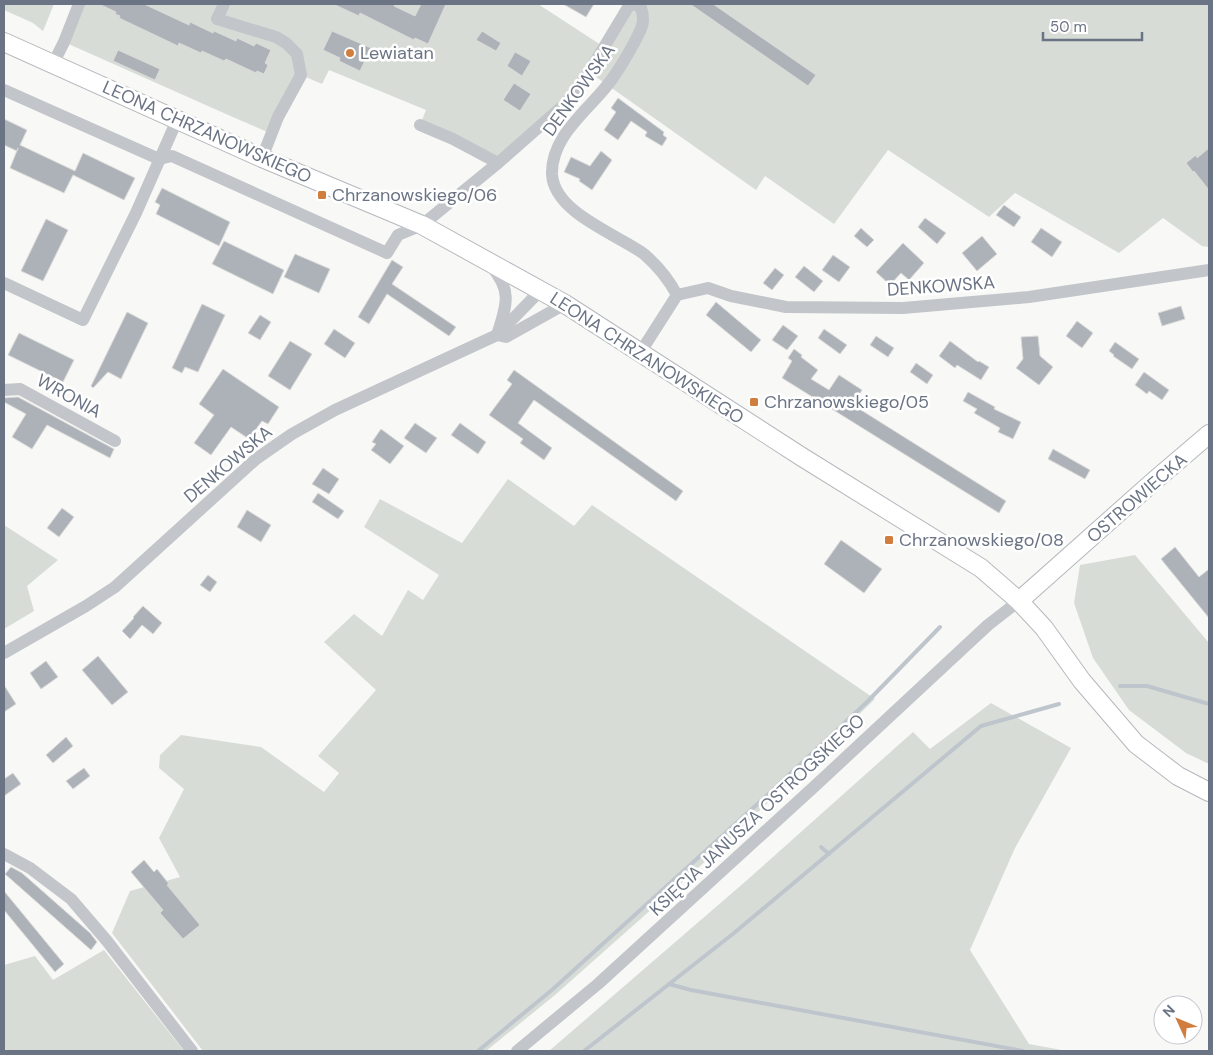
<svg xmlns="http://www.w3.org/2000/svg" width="1213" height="1055" font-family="'DM Sans',sans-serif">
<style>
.green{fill:#d7ddd6}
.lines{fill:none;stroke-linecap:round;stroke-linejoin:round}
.stream{stroke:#bfc5cc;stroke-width:4}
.building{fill:#adb1b8;stroke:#dadad8}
.secondary-casing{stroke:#b5b8bd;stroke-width:20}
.street{stroke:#c2c5c9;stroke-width:12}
.secondary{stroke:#fff;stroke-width:18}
.poi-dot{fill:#d17d3d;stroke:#fff;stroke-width:2}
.labels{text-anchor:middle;stroke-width:5;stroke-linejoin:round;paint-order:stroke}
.poi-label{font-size:18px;fill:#6b7484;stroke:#fff;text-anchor:start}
.street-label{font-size:18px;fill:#6b7484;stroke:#fff}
</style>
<rect width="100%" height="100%" fill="#f8f8f6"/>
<g class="green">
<polygon points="4,4 54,4 43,31 33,23 4,10"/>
<polygon points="79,4 538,4 604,47 630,4 1209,4 1209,247 1202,246 1163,218 1119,253 1015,193 989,217 888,150 834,224 765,176 756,190 589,72 498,163 420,125 426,110 329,70 322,84 301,75 272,134 235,118 64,42"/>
<polygon points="508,479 574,526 592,505 875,699 726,843 555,995 486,1051 203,1051 112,933 130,891 180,877 159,838 184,789 159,768 160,755 181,735 261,747 324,792 339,773 318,756 376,690 324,642 354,614 382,636 408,590 423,600 439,575 364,527 380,499 462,543"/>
<polygon points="4,525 58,560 27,586 34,611 4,629"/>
<polygon points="1135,555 1209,643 1209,764 1186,753 1129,710 1093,658 1074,603 1080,565"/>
<polygon points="991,703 1071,748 1015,848 970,950 1029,1044 1067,1051 549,1051 746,881 913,732 930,749"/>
<polygon points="104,950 184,1051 4,1051 4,965 35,956 53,980"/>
</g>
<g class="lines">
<g class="stream">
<polyline points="1120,686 1147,686 1209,704"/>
<polyline points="821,847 829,854"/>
<polyline points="669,984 691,990 1023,1051"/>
<polyline points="478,1051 553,989 763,799 867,702 940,627"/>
<polyline points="584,1051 734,933 981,726 1059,704"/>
</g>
</g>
<g class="building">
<polygon points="99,4 144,4 189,25 190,22 213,33 214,31 236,41 237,38 254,46 256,43 271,50 265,63 268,65 264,74 257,71 256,73 226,59 224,61 202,51 201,53 179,43 178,46 119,18 120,16 115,14 116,12"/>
<polygon points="333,4 396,4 394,6 415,16 421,4 446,4 428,44 415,38 414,40 360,13 359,16"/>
<polygon points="563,4 594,4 586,17"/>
<polygon points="690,4 713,4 816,75 808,86"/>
<polygon points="332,31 371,48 360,71 339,61 340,58 323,50"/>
<polygon points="482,31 501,43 496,51 476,40"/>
<polygon points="118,50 160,69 155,80 113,61"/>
<polygon points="515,52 531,61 522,76 507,66"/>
<polygon points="514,83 531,94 520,111 503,100"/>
<polygon points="618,98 664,132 663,135 667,138 662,146 645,136 647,132 631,121 618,140 604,130 616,112 611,108"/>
<polygon points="4,119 27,130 20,145 75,171 83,153 135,178 124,200 73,175 64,193 10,168 18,148 17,151 4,145"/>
<polygon points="1209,148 1209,190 1194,171 1193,172 1186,163 1196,155 1197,158"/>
<polygon points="601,151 612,160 592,190 579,181 580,179 564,172 571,157 590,166"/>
<polygon points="162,188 230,222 219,246 156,214 160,205 155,202"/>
<polygon points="1004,205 1021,217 1014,227 996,215"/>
<polygon points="925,218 946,233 937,244 918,227"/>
<polygon points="46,219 68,230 43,281 21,271"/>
<polygon points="861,228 874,240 867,247 854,236"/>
<polygon points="1041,228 1062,242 1052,257 1031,242"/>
<polygon points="982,236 997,254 977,271 962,253"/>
<polygon points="224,241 284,270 273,294 212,264"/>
<polygon points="903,243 924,263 909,280 901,273 890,285 876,272"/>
<polygon points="295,254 330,269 319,293 284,277"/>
<polygon points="833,255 850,267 839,282 822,270"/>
<polygon points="392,260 403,267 392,284 456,327 449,336 387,294 369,324 358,317"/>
<polygon points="804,266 823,281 814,292 795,277"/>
<polygon points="775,268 784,275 772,290 763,283"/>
<polygon points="716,302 761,340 751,352 706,315"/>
<polygon points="202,304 225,315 198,372 185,367 182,373 172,368"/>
<polygon points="1181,306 1185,319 1162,326 1158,313"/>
<polygon points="127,312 148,323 121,379 108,372 93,388 91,386"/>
<polygon points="260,315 271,322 260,340 248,333"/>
<polygon points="1077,321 1093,333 1082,348 1066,336"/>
<polygon points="783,325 798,336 787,350 772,340"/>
<polygon points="334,329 355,343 345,358 324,344"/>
<polygon points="824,329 847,345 840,354 818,338"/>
<polygon points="19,333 74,360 63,382 8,355"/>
<polygon points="876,336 894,348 888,357 870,345"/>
<polygon points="1038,336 1040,356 1053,367 1039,385 1016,368 1023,359 1021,337"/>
<polygon points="290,341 312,354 290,390 268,376"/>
<polygon points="950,341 978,362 979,361 989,367 981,380 957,365 955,368 939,356"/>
<polygon points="1115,342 1139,359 1132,369 1113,356 1114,355 1109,351"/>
<polygon points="794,349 802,355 801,357 818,370 811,379 829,390 839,375 862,390 853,405 1006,501 999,513 782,378 792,361 788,358"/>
<polygon points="916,363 933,375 927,384 910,372"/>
<polygon points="223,369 279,407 268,424 262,421 249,439 231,427 211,455 194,443 214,415 199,404"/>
<polygon points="514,370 683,491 676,501 534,400 518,423 552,448 544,460 520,443 523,439 489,415 512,384 507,380"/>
<polygon points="1144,372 1169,390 1162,400 1149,391 1147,394 1135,385"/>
<polygon points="968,392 995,407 994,409 1021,422 1013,439 998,432 1000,428 974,413 977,409 963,401"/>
<polygon points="18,397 114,449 110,458 47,425 32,449 12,437 26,414 4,402 4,398"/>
<polygon points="415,423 437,438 426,453 404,438"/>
<polygon points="460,423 486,442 478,454 451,435"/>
<polygon points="381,429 404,446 390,464 371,450 376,444 372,442"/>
<polygon points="1053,449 1090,470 1085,479 1048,459"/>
<polygon points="323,468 339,479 329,494 312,484"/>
<polygon points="318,493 344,511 338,519 312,502"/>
<polygon points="62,508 74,517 59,537 47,528"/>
<polygon points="247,510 271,525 261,542 237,527"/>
<polygon points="841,540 882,569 864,593 824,564"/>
<polygon points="1175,547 1199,577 1209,569 1209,618 1161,559"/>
<polygon points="208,575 217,582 210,592 200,585"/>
<polygon points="143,606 162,623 153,634 142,625 130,639 122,631 134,618 133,617"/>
<polygon points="98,656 128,692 112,705 82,670"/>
<polygon points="46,661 58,677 41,689 30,673"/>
<polygon points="4,685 16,704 4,712"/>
<polygon points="66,737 73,746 53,763 46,755"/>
<polygon points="84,768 90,776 73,789 66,781"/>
<polygon points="13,773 21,784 4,796 4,779"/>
<polygon points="144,860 154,872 157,869 169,884 167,885 200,925 183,939 160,913 163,910 131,872"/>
<polygon points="11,867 22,873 90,933 97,942 91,950 5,874"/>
<polygon points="4,891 64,964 55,972 4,910"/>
</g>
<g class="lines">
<defs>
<g id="secondary">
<polyline points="4,42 262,158 422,225 565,304 802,457 981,568 1019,601 1044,628 1082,681 1136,744 1178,776 1209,792"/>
<polyline points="1019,601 1154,481 1209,434"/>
</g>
</defs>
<use href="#secondary" class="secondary-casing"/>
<g class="street">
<polyline points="224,4 217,19 276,37 286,43 297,54 301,75 278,117 262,158"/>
<path d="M635 4 641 8C646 23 641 29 634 43 627 56 620 68 612 79 592 108 551 134 552 174 554 213 617 234 644 254 659 267 668 278 677 295"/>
<polyline points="53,64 64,42 79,4"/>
<polyline points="4,90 159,159 172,156 387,253 398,235 422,225 498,163 565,104 589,72 630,4"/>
<polyline points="420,125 453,139 498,163"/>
<path d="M491 266C512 290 507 304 498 332"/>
<polyline points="4,283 83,320 136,213 177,120"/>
<polyline points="497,335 506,337 565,304"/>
<polyline points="640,353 677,295 708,288 731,296 786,307 903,308 1029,297 1209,270"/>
<polyline points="4,390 20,389 115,441"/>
<polyline points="4,653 86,606 115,587 256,459 292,434 335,410 497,335 541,290"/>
<polyline points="4,854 30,868 71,899 107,941 192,1051"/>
<polyline points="517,1051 598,984 816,785 988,625 1019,601"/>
</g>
<use href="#secondary" class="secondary"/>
</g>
<g class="poi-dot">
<circle cx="350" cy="53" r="5"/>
<rect x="317" y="190" width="10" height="10" rx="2.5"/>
<rect x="749" y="397" width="10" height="10" rx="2.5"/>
<rect x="884" y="535" width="10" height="10" rx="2.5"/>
</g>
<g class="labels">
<g class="poi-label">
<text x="360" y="59">Lewiatan</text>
<text x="332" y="201">Chrzanowskiego/06</text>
<text x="764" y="408">Chrzanowskiego/05</text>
<text x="899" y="546">Chrzanowskiego/08</text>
</g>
<g class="street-label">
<text transform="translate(579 90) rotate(-54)" y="6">DENKOWSKA</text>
<text transform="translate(207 132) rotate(24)" y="6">LEONA CHRZANOWSKIEGO</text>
<text transform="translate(941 286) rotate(-4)" y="6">DENKOWSKA</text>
<text transform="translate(647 358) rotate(33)" y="6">LEONA CHRZANOWSKIEGO</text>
<text transform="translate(69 396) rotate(29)" y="6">WRONIA</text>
<text transform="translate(228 464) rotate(-40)" y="6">DENKOWSKA</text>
<text transform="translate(1137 498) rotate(-41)" y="6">OSTROWIECKA</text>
<text transform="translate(757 815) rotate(-43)" y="6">KSIĘCIA JANUSZA OSTROGSKIEGO</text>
</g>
</g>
<rect width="1213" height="1055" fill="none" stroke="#6b7484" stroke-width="10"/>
<g transform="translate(1178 1020) rotate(314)"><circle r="24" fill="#ffffff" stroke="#c4c7ce"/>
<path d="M0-4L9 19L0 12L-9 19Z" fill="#d17d3d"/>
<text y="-8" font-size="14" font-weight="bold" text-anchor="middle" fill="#6b7484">N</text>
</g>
<path d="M1043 32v8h99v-8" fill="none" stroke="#6b7484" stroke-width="2.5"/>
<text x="1050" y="32" font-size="15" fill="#6b7484" stroke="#ffffff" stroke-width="4" paint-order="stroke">50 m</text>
</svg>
